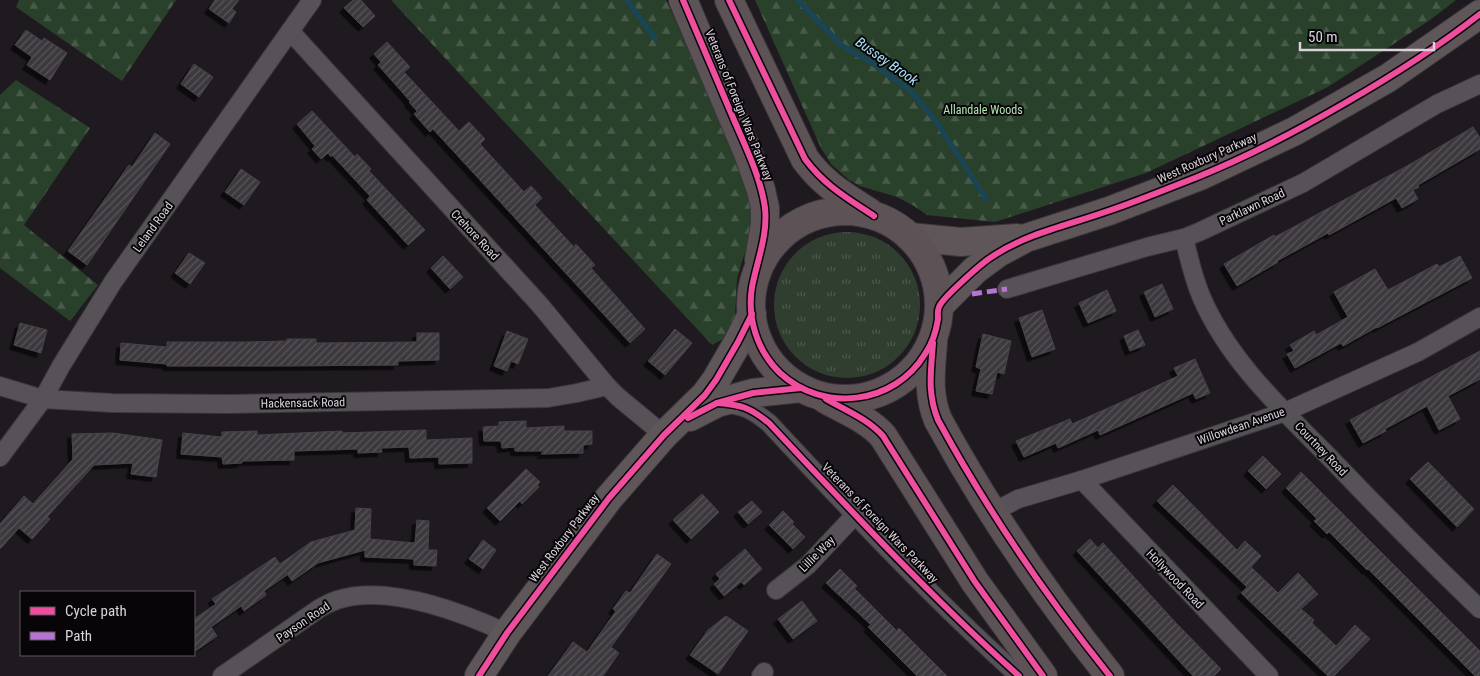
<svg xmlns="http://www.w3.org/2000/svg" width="1480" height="676" font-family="'Roboto Condensed',sans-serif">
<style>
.grass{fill:url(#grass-tufts)}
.forest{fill:url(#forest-firs)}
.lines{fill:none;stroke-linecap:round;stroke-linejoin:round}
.stream{stroke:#1a4554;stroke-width:5.5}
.building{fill:url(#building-hatch);stroke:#474348;filter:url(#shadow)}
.street-casing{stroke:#3a373b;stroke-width:20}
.primary-casing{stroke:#3a373b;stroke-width:30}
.highway-casing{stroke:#3a373b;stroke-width:30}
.street{stroke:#565257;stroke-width:18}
.primary{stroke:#5e5658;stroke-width:28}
.highway{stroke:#5d5356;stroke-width:28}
.quiet{stroke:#b673d3;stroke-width:5;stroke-dasharray:10 5;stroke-linecap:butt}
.cycleway-casing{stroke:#080509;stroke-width:9}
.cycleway{stroke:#ef4d9e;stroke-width:6}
.labels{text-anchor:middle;stroke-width:4;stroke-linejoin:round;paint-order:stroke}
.street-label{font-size:12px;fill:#d9d3db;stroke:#080509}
.park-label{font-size:12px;fill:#b2e6b3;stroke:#080509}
.water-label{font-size:14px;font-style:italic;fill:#a4e2fa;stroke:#080509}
</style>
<defs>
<pattern id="grass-tufts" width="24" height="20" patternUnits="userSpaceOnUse" patternTransform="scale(1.25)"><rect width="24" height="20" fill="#303e30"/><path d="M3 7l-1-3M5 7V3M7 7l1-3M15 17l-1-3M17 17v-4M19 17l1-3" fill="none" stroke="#4d594d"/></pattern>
<pattern id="forest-firs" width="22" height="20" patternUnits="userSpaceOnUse" patternTransform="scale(1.25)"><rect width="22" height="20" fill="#29402a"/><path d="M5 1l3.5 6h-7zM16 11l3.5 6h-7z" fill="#475b48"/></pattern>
<pattern id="building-hatch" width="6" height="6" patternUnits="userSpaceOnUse" patternTransform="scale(1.25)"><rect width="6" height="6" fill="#3d393e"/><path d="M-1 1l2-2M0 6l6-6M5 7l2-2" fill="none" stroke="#585559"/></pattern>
<filter id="shadow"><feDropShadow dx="-4.5" dy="4.5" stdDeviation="0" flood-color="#0009"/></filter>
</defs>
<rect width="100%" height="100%" fill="#1f1a20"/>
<circle class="grass" cx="847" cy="305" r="73"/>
<g class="forest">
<polygon points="19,0 176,0 122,81 16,7"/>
<polygon points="391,0 666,0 749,180 753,235 743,258 737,280 734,333 712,345"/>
<polygon points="755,0 1456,0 1430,20 1328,87 1146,173 995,222 927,215 914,206 897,197 860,186 849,180 831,164 821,148"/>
<polygon points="16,80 90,128 24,225 98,285 70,321 0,268 0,95"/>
</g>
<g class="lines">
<g class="stream">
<polyline points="627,0 655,38"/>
<polyline points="798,0 841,45 872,63 911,91 938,124 986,199"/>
</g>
</g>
<g class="building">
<polygon points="215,0 239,0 232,9 236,12 229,23 209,9"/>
<polygon points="353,0 361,0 375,16 363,27 344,8"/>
<polygon points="26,30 42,41 44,38 67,53 50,80 27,65 32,57 15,45"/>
<polygon points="387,42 410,67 404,72 459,131 469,122 485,139 480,144 524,192 531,186 542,198 535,205 574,247 576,244 595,265 591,268 645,329 630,343 433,129 430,132 414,114 417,111 409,102 410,101 378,65 381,62 374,54"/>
<polygon points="194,64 213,77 199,97 181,84"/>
<polygon points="312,111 355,157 357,154 371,169 369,171 425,230 408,245 367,200 370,196 332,155 331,157 328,153 321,159 312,149 315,146 297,124"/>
<polygon points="1473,127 1480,138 1480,149 1418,185 1419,187 1413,190 1418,199 1402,208 1396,198 1329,235 1328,233 1277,261 1278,262 1237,286 1224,264 1274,235 1275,237 1407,166"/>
<polygon points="155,133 170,144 87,265 68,251 129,165 132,167"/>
<polygon points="241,169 260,182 244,205 225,192"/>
<polygon points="189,253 205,263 190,284 175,273"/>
<polygon points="443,256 463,277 450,289 431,268"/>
<polygon points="1460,256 1472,278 1377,328 1377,327 1343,346 1341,343 1295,368 1287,354 1294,351 1290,345 1314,331 1316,335 1348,317 1334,292 1375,269 1388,290 1437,264 1439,267"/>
<polygon points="1162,284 1173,309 1155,317 1144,292"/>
<polygon points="1107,290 1116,311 1088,323 1079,303"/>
<polygon points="1042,310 1055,349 1032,357 1019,318"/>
<polygon points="20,323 47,330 41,353 14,345"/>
<polygon points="675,329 692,343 665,375 648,361"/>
<polygon points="1138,330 1145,345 1130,351 1124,336"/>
<polygon points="507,331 528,339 518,364 511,361 507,371 494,366"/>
<polygon points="417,333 439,333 439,360 398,361 398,365 274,366 167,366 167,364 120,360 121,343 167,347 167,342 247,342 287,341 287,339 316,339 316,343 417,342"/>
<polygon points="983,334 1011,341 1004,374 997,372 992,394 976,391 981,369 976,367"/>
<polygon points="1480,351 1480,379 1448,396 1460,419 1439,430 1427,406 1385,429 1386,431 1363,443 1350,420"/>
<polygon points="1195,359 1210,393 1196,399 1193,393 1100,435 1098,430 1058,448 1056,443 1024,457 1016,441 1070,419 1072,424 1126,400 1178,376 1174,368"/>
<polygon points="526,421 526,428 564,426 564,431 592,431 592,444 583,445 583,453 541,454 545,451 515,451 515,447 502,448 501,441 484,441 483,427 499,426 499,422"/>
<polygon points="426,430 426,440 472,438 472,463 439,464 439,457 410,458 409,447 381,448 382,452 358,453 358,449 294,451 294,460 242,461 242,463 223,464 222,457 181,454 183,433 222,437 222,432 257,431 257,435 342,431 342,433"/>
<polygon points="113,433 162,440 156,477 131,474 133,463 94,465 47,517 50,519 32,539 19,528 0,549 0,524 24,496 33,504 73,459 72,434"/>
<polygon points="1263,456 1281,474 1266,489 1248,471"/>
<polygon points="1428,462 1474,509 1457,527 1410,479"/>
<polygon points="526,469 540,482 537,485 539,487 522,504 520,501 500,521 487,508"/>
<polygon points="1301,472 1480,651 1480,676 1475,676 1368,569 1367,570 1329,532 1327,534 1314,521 1317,519 1286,488"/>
<polygon points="1173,485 1237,550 1245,541 1261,556 1251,567 1278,593 1298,573 1318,594 1301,609 1314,620 1312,623 1336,646 1355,625 1370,639 1334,676 1328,676 1241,593 1247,587 1157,501"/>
<polygon points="702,494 719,512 691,539 673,520"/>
<polygon points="752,501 762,512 748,524 738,512"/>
<polygon points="356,508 371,509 370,539 415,543 417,520 429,521 428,550 437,550 436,566 414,565 414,559 365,557 365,550 318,563 292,581 280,564 311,542 355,530"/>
<polygon points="783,511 794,522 792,524 805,537 793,549 769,525"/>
<polygon points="1090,539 1098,548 1103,543 1176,623 1221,669 1214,676 1193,676 1077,551"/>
<polygon points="483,540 496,550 483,569 469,559"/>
<polygon points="745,549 762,569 744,585 741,582 724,596 714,584 720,579 716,574"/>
<polygon points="657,554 671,564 611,647 619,653 603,676 548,676 573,642 587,652 616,611 613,609 626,591 630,593"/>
<polygon points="275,557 287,575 264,591 266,595 244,611 241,606 211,627 217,636 194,652 194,619 216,604 212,599"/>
<polygon points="840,569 857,586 854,588 897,631 899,628 947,676 917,676 868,627 871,625 826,583"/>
<polygon points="802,601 817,621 793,639 778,619"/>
<polygon points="726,616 748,631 718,674 690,655 708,630"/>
</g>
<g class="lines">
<defs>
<g id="street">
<polyline points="290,31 540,305 607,386 618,397 664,435"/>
<path d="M1184 238C1189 258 1193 277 1201 296 1229 362 1284 411 1333 461 1381 511 1430 561 1480 609"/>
<polyline points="1007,289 1147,247 1184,238 1199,232 1303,183 1437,104 1480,84"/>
<polyline points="0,386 43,399 112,403 228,404 548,398 577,393 607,386"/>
<path d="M725 404C745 405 754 411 769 423 850 510 931 597 1019 676"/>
<polyline points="0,457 43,399 61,366 113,282 312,0"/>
<polyline points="1082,480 1269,676"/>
<polyline points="993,512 1018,499 1082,480 1285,412 1418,352 1480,317"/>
<polyline points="776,590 808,565 855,515"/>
<path d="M222 676 320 608C325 605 331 602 337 600 387 584 461 612 507 633"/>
<polyline points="761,676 764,672"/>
</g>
<g id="primary">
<polyline points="910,237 961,242 1017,238"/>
<polyline points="939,306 975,270 998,253 1026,238 1109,211 1200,176 1295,131 1388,78 1480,14"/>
<polyline points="690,417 717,403 753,393 801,388"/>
<polyline points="479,676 507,633 609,498 664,435 705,395 716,380 738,342 752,314"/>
</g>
<g id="highway">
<polyline points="683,0 748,153 761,190 765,208 765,224 759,260"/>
<path d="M729 0 805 159C823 184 844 196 869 212"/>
<circle cx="845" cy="305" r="94"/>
<path d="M933 342C931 370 927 393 938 420 987 510 1046 596 1110 676"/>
<path d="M825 399C844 410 868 419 883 436L975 582 1043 676"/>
</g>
</defs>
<use href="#street" class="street-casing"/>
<use href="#primary" class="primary-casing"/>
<use href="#highway" class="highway-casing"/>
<use href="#street" class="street"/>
<use href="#primary" class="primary"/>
<use href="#highway" class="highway"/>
<polyline class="quiet" points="972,294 1007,289"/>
<defs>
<g id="cycleway">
<path d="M683 0C700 40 717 80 734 120 746 148 761 178 765 208 768 235 757 261 752 287 747 318 757 351 780 373 823 413 894 405 925 354 932 344 936 332 938 319 938 315 937 311 939 307 942 298 983 262 993 256 1028 233 1069 225 1108 211 1138 201 1166 189 1195 178 1247 157 1297 131 1345 103 1392 76 1438 47 1480 14"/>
<path d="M729 0 805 159C824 185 847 198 874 216"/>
<path d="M933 343C931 371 927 393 938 420 987 510 1046 596 1110 676"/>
<path d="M826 399C845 410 868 419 883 436L975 582 1043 676"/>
<path d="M717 403C742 405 749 407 769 423 850 510 931 597 1019 676"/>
<polyline points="688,418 717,403 753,393 801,388"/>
<polyline points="479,676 507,633 609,498 664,435 705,395 716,380 738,342 752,314"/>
</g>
</defs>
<use href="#cycleway" class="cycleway-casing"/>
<use href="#cycleway" class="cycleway"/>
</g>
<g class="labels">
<g class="street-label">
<text transform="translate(739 105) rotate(68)" y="4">Veterans of Foreign Wars Parkway</text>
<text transform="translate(1207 158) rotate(-24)" y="4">West Roxbury Parkway</text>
<text transform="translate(1252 207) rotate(-25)" y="4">Parklawn Road</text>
<text transform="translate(153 227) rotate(-54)" y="4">Leland Road</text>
<text transform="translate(475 235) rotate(47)" y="4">Crehore Road</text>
<text transform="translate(303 403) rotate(-1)" y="4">Hackensack Road</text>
<text transform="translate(1241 426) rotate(-19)" y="4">Willowdean Avenue</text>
<text transform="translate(1321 449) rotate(46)" y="4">Courtney Road</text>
<text transform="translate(880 523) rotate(46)" y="4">Veterans of Foreign Wars Parkway</text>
<text transform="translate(564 538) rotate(-53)" y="4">West Roxbury Parkway</text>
<text transform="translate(817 554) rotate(-45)" y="4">Lillie Way</text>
<text transform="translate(1175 579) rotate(46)" y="4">Hollywood Road</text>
<text transform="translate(303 622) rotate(-34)" y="4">Payson Road</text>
</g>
<g class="park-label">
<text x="983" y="114">Allandale Woods</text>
</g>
<g class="water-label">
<text transform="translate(887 61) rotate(35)" y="5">Bussey Brook</text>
</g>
</g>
<rect x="20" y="591" width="175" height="65" fill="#080509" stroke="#5c575d"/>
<rect x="30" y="607" width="25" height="8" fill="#ef4d9e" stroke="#5c575d"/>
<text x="65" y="616" font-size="15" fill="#d9d3db">Cycle path</text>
<rect x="30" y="632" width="25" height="8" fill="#b673d3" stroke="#5c575d"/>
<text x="65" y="641" font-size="15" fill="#d9d3db">Path</text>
<path d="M1300 42v8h134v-8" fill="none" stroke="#d9d3db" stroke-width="2.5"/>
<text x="1308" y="42" font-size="15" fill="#d9d3db" stroke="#080509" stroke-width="4" paint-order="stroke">50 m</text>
</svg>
